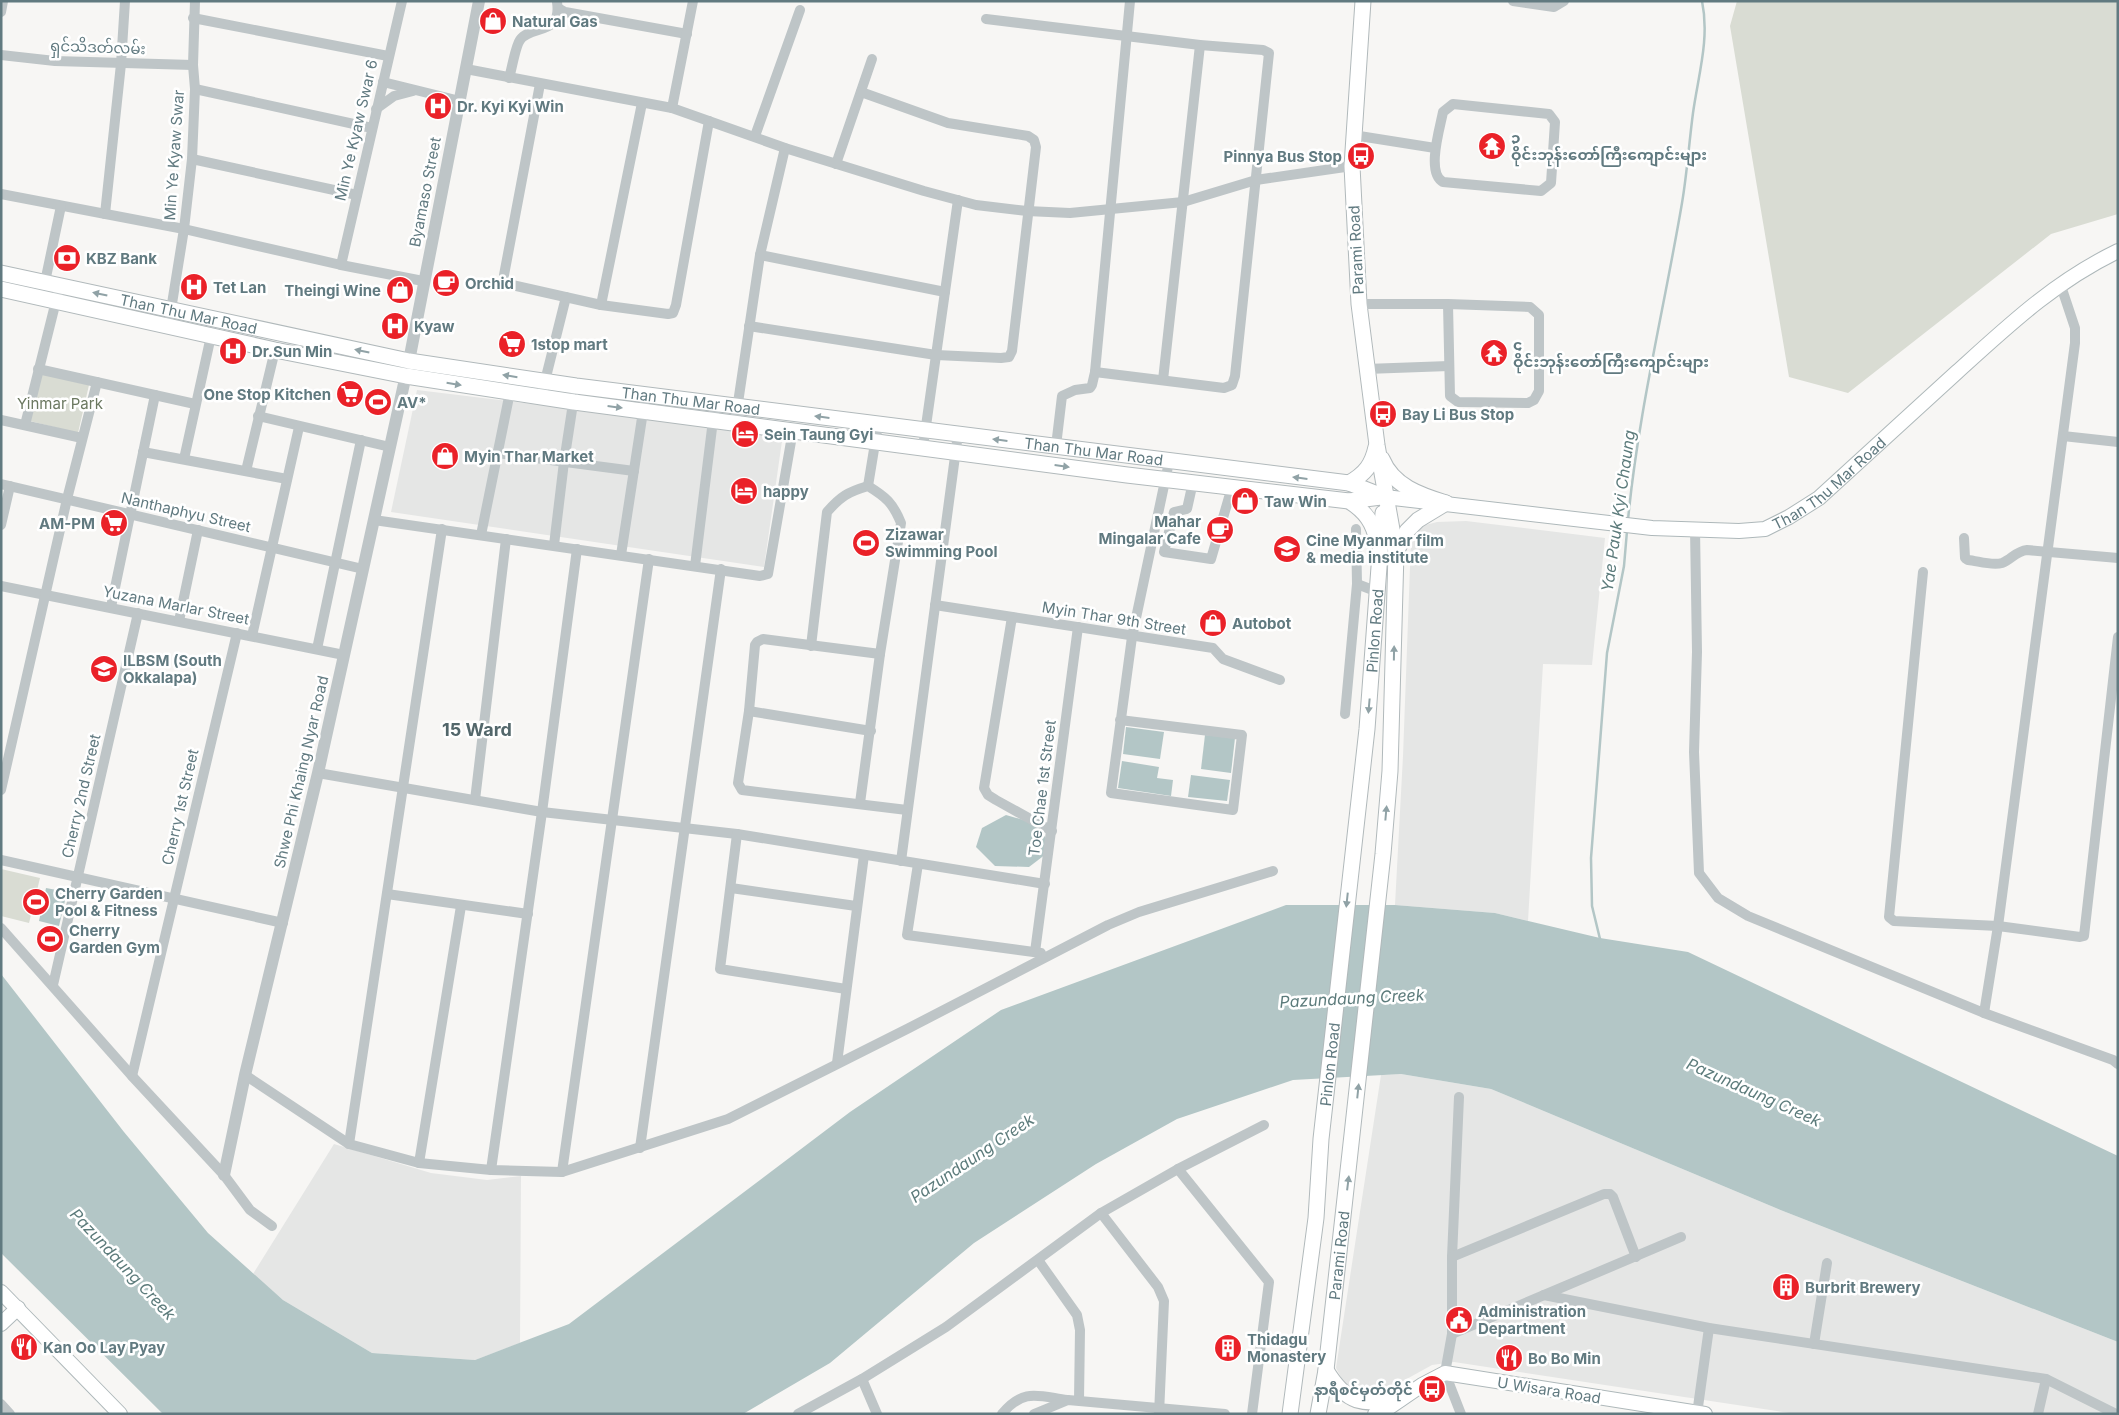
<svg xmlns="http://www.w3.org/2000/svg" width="2119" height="1415" font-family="Inter,'Noto Sans Myanmar',sans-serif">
  <rect width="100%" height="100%" fill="#f7f6f4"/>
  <g fill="#e5e6e5">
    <path d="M417 390 783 434 764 567 391 512Z"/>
    <path d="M1466 521 1605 538 1592 665 1543 664 1528 921 1495 913 1395 905 1403 756 1411 540 1418 527 1437 522Z"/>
    <path d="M1401 1074 1491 1089 1783 1211 2118 1342V1414H1796L1454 1362 1432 1365 1385 1391 1370 1396 1354 1391 1343 1381 1336 1368 1381 1075Z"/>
    <path d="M334 1144 431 1173 487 1180 521 1176 520 1343 475 1360 372 1353 283 1300 253 1274Z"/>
  </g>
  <g fill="#d9dcd3">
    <path d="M1737 1H2118V214L2051 234 1848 393 1789 377 1730 26Z"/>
    <path d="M42 374 89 385 78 433 30 421Z"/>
    <path d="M1 869 40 878 29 923 1 916Z"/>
  </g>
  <g fill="#b3c6c6">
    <path d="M1126 727 1164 732 1160 759 1123 754Z"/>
    <path d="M1205 735 1235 738 1231 773 1201 769Z"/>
    <path d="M1122 761 1159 767 1157 778 1173 780 1171 796 1118 788Z"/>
    <path d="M1191 775 1230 780 1227 801 1188 797Z"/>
    <path d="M1006 815 1034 823 1048 841 1046 854 1029 867 995 866 976 847 982 828Z"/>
    <path d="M46 888 67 892 59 926 39 921Z"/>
    <path d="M1286 905H1395L1495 913 1600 938 1688 952 2118 1156V1342L1783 1211 1491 1089 1401 1074 1293 1080 1177 1119 1096 1164 974 1243 830 1363 743 1414H163L1 1253V974L124 1132 208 1233 283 1300 372 1353 475 1360 569 1324 850 1112 1001 1010Z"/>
  </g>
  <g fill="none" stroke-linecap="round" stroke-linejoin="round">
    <g stroke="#b3c6c6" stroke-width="2.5">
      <path d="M1628 520C1638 414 1664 309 1682 203 1687 174 1689 143 1693 113 1698 76 1710 39 1702 1"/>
      <path d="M1600 939 1592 906 1591 858 1607 653 1624 566 1627 531"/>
    </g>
    <g stroke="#aeb8ba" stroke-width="16">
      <g id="secondary">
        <path id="s1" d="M1385 497 1652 528 1739 531 1765 529 1789 517 1819 498C1865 456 1911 414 1957 372 2009 325 2054 282 2118 251"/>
        <path d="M1 1292 120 1414"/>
        <path d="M1 1324 18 1308"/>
        <path d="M1375 1414 1381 1413 1422 1385 1445 1373 1705 1414"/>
      </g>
    </g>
    <g stroke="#b1b9bb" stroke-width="17">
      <g id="primary">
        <path id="s2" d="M1 273 409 361 576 386 1349 483 1385 497"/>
        <path d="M1 289 275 350 406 376 574 402 1127 475 1349 501 1381 497"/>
        <path d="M1382 459C1393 486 1420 495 1446 503"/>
        <path d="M1349 483C1365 474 1372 465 1376 447"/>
        <path d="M1349 501C1365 511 1374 523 1377 542"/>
        <path d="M1396 552 1407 531 1418 520 1446 503"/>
        <path d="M1326 1370C1347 1405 1362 1405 1400 1399"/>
        <path id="s3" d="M1290 1414 1316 1218 1321 1139 1367 729 1383 513"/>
        <path id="s4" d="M1318 1414 1326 1370 1383 854 1390 771 1396 552 1377 445 1359 304 1352 166 1363 1"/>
      </g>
    </g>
    <g stroke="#bec5c7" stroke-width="10">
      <path d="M1513 1 1554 7 1564 1"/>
      <path d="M558 8 565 12 687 34"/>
      <path d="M1 12 3 1"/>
      <path d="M193 18 388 56"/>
      <path d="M986 19 1200 45 1263 50 1269 53 1235 376 1232 385 1224 388 1095 372"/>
      <path d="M1 55 55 61 193 65"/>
      <path d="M466 69 672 108 785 148 924 191 976 205 1027 211 1070 213 1183 202 1256 180 1352 166"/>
      <path d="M509 78C512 69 515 47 520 40 531 24 562 37 557 2"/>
      <path d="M383 82 460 101"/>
      <path d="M540 84 504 275V282L512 285 601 305 668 314 673 313 676 305 709 121"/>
      <path d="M195 89 372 128"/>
      <path d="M1453 104 1549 114 1555 122 1551 183 1541 191 1443 182C1426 173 1440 128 1443 112Z"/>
      <path d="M672 108 693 1"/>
      <path d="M376 109 394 96 413 91"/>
      <path d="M1353 135 1435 148"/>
      <path d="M755 136 800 10"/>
      <path d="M192 159 357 195"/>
      <path d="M836 164 872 59"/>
      <path d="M1 194 184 229 341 265 423 281"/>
      <path d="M105 214 121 64 125 1"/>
      <path d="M760 255 945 292"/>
      <path d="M341 265 402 1"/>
      <path d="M45 282 61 206"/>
      <path d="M1359 304H1448L1530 307 1539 315V391L1534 400 1528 403 1458 402 1450 396 1448 304"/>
      <path d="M601 305 642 103"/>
      <path d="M170 316 184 229 192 159 195 89 193 65 195 1"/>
      <path d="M749 326 936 355 1001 358 1009 357 1012 351 1036 147 1034 140 1028 136 948 123 861 92"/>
      <path d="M38 369 195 404"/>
      <path d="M1366 369 1449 366"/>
      <path d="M1163 380 1200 45"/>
      <path d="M541 397 566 297"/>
      <path d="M258 416 390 447"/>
      <path d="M1 420 82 438"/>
      <path d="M735 423 760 255 785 148"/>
      <path d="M25 425 60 285"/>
      <path d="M2063 436 2118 442"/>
      <path d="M1056 446 1062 396 1075 390 1090 388 1092 385 1095 372 1130 1"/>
      <path d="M923 447 958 200"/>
      <path d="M143 452 287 479"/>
      <path d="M497 453 634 471"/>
      <path d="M184 459 211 336"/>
      <path d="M246 471 275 350"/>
      <path d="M1193 482 1187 509 1174 512 1164 552 1211 559 1232 487"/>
      <path d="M1 484 363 569"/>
      <path d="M868 486 878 425"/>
      <path d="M374 520 760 576 768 574 793 430"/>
      <path d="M1 525 10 486"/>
      <path d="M1695 529 1697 652 1694 752 1699 873 1718 898 1748 916 1984 1013 2113 1060 2118 1064"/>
      <path d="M481 535 510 392"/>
      <path d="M1964 538 1965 558 1968 560C1978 561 1992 566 2002 563 2011 560 2016 551 2027 550L2118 558"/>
      <path d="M554 545 564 462 574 397"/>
      <path d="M621 555 644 405"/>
      <path d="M695 566 715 404"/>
      <path d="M1923 572 1889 917 1894 921 1998 926 2080 937 2084 936 2118 637"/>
      <path d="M1357 584 1378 592"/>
      <path d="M1 586 344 655"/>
      <path d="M935 605 1213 648 1223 659 1280 680"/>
      <path d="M111 607 155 395"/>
      <path d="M1012 617 984 788 988 795 996 800 1052 831"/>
      <path d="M179 621 198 530"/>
      <path d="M252 636 299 427"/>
      <path d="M811 646 827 512C841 496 848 492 868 486 886 497 893 503 901 523L880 654 860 803"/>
      <path d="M317 649 361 440"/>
      <path d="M880 654 763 639 757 642 755 645 749 711 738 783 742 790 907 810"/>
      <path d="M749 711 871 731"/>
      <path d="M1345 714 1357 584 1356 529"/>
      <path d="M1120 720 1242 735 1233 810 1111 793 1132 637 1169 462"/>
      <path d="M318 773 542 812 737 834 1045 884"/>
      <path d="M1 790 67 499 97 382"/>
      <path d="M475 800 506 539"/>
      <path d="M737 834 720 969 846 989"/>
      <path d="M1 860 283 923"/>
      <path d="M901 861 958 434"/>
      <path d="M918 864 907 935 1041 953"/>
      <path d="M731 888 856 906"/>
      <path d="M387 894 528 914"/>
      <path d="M1 928 132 1076 224 1175 250 1210 272 1226"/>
      <path d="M1035 952 1078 627"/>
      <path d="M53 985 138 613"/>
      <path d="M1984 1013 1998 926 2075 343V328L2060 283"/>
      <path d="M837 1063 864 855"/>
      <path d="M245 1075 349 1144 419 1163 491 1170 562 1172 728 1119 909 1028 1108 925 1139 912 1273 871"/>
      <path d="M132 1076 237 633"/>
      <path d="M1459 1097 1452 1257V1334L1445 1373 1461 1414"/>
      <path d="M349 1144 442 529"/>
      <path d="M640 1148 721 569"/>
      <path d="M419 1163 461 906"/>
      <path d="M1178 1169 1269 1282 1252 1414"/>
      <path d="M491 1170 542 812 577 549"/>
      <path d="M562 1172 649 559"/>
      <path d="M1101 1213 1158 1287 1164 1301 1159 1414"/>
      <path d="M1452 1257 1604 1194H1610L1613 1197 1636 1257"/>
      <path d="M1038 1260 1077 1315 1080 1330 1079 1400"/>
      <path d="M1544 1295 1709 1328 2046 1379 2116 1414"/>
      <path d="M1452 1334 1681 1237"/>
      <path d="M1814 1344 1827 1263"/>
      <path d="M862 1379 877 1414"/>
      <path d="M1 1404 10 1414"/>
      <path d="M798 1414 862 1379 946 1327 1101 1213 1178 1169 1264 1125"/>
      <path d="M1002 1414C1023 1388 1038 1396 1067 1400"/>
      <path d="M1034 1414 1068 1400 1225 1414"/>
      <path d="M1697 1414 1709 1328"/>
      <path d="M2038 1414 2046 1379"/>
    </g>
    <path stroke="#bec5c7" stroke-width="12" d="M224 1175 245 1075 318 773 409 361 479 1"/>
    <use href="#secondary" stroke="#fff" stroke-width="14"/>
    <use href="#primary" stroke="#fff" stroke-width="15"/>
  </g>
  <defs><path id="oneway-solid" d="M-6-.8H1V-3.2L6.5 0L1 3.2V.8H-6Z" transform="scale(1.25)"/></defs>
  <g fill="#90a2a6">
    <use href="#oneway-solid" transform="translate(100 294) rotate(-168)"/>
    <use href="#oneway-solid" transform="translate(362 351) rotate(-168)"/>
    <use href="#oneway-solid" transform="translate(510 376) rotate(-171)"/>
    <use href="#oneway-solid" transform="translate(454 384) rotate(9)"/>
    <use href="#oneway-solid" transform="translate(615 407) rotate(7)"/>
    <use href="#oneway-solid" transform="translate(822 417) rotate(-173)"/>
    <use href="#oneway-solid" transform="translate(1000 440) rotate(-173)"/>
    <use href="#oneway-solid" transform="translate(1062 466) rotate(8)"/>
    <use href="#oneway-solid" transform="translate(1300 478) rotate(-173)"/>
    <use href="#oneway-solid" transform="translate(1394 653) rotate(-89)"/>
    <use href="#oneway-solid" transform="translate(1369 706) rotate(95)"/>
    <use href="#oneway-solid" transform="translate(1386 813) rotate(-85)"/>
    <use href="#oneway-solid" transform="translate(1347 900) rotate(96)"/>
    <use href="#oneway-solid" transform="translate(1358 1091) rotate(-84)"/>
    <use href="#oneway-solid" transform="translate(1348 1183) rotate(-83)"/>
  </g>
  <defs>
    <g id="shop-disc" transform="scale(1.4375)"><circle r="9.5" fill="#ea2128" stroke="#fff"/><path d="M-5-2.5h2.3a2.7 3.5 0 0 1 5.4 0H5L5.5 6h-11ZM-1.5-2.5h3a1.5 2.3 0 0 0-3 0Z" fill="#fff"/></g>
    <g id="hospital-disc" transform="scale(1.4375)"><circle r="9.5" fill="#ea2128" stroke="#fff"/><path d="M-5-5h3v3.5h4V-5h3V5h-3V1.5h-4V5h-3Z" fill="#fff"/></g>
    <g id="temple-disc" transform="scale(1.4375)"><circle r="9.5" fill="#ea2128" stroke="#fff"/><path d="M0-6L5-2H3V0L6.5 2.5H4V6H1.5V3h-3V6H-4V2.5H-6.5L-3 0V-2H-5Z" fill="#fff"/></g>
    <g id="bus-disc" transform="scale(1.4375)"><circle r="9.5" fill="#ea2128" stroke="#fff"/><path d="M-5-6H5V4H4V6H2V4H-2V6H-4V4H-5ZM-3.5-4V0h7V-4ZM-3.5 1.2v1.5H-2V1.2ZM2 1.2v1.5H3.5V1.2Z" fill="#fff"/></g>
    <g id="bank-disc" transform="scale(1.4375)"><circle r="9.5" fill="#ea2128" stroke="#fff"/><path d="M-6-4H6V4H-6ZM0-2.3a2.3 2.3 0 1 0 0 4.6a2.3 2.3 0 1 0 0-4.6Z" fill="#fff"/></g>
    <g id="cafe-disc" transform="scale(1.4375)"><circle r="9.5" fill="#ea2128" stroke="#fff"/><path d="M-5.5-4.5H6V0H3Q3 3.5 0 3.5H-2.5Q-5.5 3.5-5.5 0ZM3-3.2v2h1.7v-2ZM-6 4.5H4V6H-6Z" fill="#fff"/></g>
    <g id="supermarket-disc" transform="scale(1.4375)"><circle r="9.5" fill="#ea2128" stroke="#fff"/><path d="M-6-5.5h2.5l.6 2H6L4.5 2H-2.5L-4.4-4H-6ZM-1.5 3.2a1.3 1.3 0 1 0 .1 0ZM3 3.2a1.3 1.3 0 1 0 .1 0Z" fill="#fff"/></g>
    <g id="stadium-disc" transform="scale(1.4375)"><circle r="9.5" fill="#ea2128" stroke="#fff"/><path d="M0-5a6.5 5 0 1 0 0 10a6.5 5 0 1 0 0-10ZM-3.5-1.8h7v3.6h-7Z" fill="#fff"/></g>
    <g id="hotel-disc" transform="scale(1.4375)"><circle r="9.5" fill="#ea2128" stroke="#fff"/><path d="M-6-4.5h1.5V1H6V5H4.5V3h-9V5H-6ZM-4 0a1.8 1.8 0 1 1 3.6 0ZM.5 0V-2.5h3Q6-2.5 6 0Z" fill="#fff"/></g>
    <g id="university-disc" transform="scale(1.4375)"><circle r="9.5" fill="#ea2128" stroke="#fff"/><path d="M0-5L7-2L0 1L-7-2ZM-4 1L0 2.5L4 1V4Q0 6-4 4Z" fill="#fff"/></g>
    <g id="school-disc" transform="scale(1.4375)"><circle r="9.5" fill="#ea2128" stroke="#fff"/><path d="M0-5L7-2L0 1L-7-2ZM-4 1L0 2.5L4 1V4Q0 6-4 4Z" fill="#fff"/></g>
    <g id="building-disc" transform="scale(1.4375)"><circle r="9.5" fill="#ea2128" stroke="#fff"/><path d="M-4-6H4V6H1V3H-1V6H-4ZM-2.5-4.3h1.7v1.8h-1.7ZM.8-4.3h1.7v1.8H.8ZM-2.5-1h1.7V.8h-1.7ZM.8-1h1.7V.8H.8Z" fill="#fff"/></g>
    <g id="civic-disc" transform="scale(1.4375)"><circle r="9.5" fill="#ea2128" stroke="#fff"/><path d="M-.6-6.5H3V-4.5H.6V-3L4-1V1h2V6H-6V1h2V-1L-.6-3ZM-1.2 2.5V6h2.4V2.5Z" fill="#fff"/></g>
    <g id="restaurant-disc" transform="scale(1.4375)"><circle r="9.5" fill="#ea2128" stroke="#fff"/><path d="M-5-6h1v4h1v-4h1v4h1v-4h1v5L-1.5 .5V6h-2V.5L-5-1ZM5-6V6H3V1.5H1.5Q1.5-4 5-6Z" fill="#fff"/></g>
  </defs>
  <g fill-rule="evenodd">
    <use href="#shop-disc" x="493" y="21"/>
    <use href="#hospital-disc" x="438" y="106"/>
    <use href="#temple-disc" x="1492" y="146"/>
    <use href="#bus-disc" x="1361" y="156"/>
    <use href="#bank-disc" x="67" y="258"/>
    <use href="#cafe-disc" x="446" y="283"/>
    <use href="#hospital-disc" x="194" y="287"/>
    <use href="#shop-disc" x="400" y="290"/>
    <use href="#hospital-disc" x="395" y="326"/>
    <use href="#supermarket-disc" x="512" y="344"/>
    <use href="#hospital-disc" x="233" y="351"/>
    <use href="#temple-disc" x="1494" y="353"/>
    <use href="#supermarket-disc" x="350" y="394"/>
    <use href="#stadium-disc" x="378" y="402"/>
    <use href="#bus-disc" x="1383" y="414"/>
    <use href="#hotel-disc" x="745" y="434"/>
    <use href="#shop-disc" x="445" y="456"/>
    <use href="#hotel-disc" x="744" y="491"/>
    <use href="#shop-disc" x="1245" y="501"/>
    <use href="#supermarket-disc" x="114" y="523"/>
    <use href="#cafe-disc" x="1220" y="530"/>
    <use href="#stadium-disc" x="866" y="543"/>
    <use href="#university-disc" x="1287" y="549"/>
    <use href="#shop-disc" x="1213" y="623"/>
    <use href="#school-disc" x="104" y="669"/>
    <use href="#stadium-disc" x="36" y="902"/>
    <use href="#stadium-disc" x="50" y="939"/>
    <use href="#building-disc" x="1786" y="1287"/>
    <use href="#civic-disc" x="1459" y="1320"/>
    <use href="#restaurant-disc" x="24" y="1347"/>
    <use href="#building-disc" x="1228" y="1348"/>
    <use href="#restaurant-disc" x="1509" y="1358"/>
    <use href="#bus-disc" x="1432" y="1389"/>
  </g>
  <g text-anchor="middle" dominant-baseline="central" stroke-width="5" stroke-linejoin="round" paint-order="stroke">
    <g font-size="15" font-weight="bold" fill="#617a80" stroke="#fff" text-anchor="start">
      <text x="512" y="21">Natural Gas</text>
      <text x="457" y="106">Dr. Kyi Kyi Win</text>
      <text x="1511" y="137">၃<tspan x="1511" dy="17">ဝိုင်းဘုန်းတော်ကြီးကျောင်းများ</tspan></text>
      <text x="1342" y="156" text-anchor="end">Pinnya Bus Stop</text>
      <text x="86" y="258">KBZ Bank</text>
      <text x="465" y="283">Orchid</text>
      <text x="213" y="287">Tet Lan</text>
      <text x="381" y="290" text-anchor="end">Theingi Wine</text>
      <text x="414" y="326">Kyaw</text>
      <text x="531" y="344">1stop mart</text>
      <text x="1513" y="344">၄<tspan x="1513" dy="17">ဝိုင်းဘုန်းတော်ကြီးကျောင်းများ</tspan></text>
      <text x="252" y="351">Dr.Sun Min</text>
      <text x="331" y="394" text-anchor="end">One Stop Kitchen</text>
      <text x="397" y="402">AV*</text>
      <text x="1402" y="414">Bay Li Bus Stop</text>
      <text x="764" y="434">Sein Taung Gyi</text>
      <text x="464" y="456">Myin Thar Market</text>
      <text x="763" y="491">happy</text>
      <text x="1264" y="501">Taw Win</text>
      <text x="1201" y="521" text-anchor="end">Mahar<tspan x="1201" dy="17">Mingalar Cafe</tspan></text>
      <text x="95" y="523" text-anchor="end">AM-PM</text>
      <text x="885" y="534">Zizawar<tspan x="885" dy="17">Swimming Pool</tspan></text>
      <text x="1306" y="540">Cine Myanmar film<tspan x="1306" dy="17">&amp; media institute</tspan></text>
      <text x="1232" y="623">Autobot</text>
      <text x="123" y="660">ILBSM (South<tspan x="123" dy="17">Okkalapa)</tspan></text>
      <text x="55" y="893">Cherry Garden<tspan x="55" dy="17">Pool &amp; Fitness</tspan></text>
      <text x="69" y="930">Cherry<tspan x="69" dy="17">Garden Gym</tspan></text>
      <text x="1805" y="1287">Burbrit Brewery</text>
      <text x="1478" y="1311">Administration<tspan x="1478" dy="17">Department</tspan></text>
      <text x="1247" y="1339">Thidagu<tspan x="1247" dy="17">Monastery</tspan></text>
      <text x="43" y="1347">Kan Oo Lay Pyay</text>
      <text x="1528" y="1358">Bo Bo Min</text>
      <text x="1413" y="1389" text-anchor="end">နာရီစင်မှတ်တိုင်</text>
    </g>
    <g font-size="15" fill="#617a80" stroke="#fff">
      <text transform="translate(98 47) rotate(2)">ရှင်သိဒတ်လမ်း</text>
      <text transform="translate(356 130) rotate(-77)">Min Ye Kyaw Swar 6</text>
      <text transform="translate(174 155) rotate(-86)">Min Ye Kyaw Swar</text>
      <text transform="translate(425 192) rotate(-79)">Byamaso Street</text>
      <text transform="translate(1356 250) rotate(-93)">Parami Road</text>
      <text stroke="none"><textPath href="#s2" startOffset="192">Than Thu Mar Road</textPath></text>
      <text stroke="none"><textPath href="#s2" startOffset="702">Than Thu Mar Road</textPath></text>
      <text stroke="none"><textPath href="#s2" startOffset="1108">Than Thu Mar Road</textPath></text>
      <text stroke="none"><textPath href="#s1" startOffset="461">Than Thu Mar Road</textPath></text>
      <text transform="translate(186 512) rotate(13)">Nanthaphyu Street</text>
      <text transform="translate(176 605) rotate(11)">Yuzana Marlar Street</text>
      <text transform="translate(1114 618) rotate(9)">Myin Thar 9th Street</text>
      <text stroke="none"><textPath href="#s3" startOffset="788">Pinlon Road</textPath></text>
      <text transform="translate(301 772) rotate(-77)">Shwe Phi Khaing Nyar Road</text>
      <text transform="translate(1042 788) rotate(-83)">Toe Chae 1st Street</text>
      <text transform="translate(81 796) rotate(-77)">Cherry 2nd Street</text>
      <text transform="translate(180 807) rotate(-77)">Cherry 1st Street</text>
      <text stroke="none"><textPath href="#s3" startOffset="352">Pinlon Road</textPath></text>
      <text stroke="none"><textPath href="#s4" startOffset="160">Parami Road</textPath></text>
      <text transform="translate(1549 1390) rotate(9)">U Wisara Road</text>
    </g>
    <g font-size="15" fill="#6b7860" stroke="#fff">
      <text x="60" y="403">Yinmar Park</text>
    </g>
    <g font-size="16" font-style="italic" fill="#5c7b7b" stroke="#fff">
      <text transform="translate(1618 511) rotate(-82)">Yae Pauk Kyi Chaung</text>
      <text transform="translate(1352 998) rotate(-3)">Pazundaung Creek</text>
      <text transform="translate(1754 1092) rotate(24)">Pazundaung Creek</text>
      <text transform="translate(972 1158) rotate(-34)">Pazundaung Creek</text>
      <text transform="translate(123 1264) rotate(47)">Pazundaung Creek</text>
    </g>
    <g font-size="18" font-weight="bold" fill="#53676b" stroke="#fff">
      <text x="477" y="729">15 Ward</text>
    </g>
  </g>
  <rect width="2119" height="1415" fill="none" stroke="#617a80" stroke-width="5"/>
</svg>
